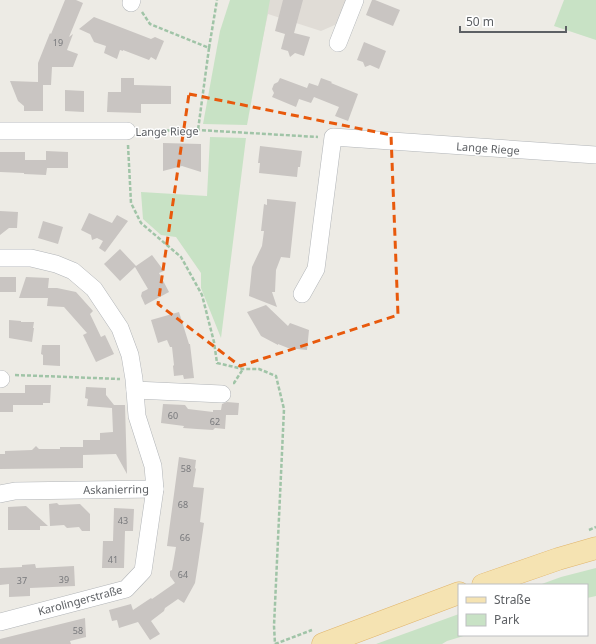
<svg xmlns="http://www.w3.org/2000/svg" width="596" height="644" font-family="'Noto Sans',sans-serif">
  <rect width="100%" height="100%" fill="#edebe5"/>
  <path fill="#e0dcd6" d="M230 0H347L337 24 321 31 268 14 262 42Z"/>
  <g fill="#c8e2c5">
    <path d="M230 0H270L247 125 203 124 220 31Z"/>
    <path d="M564 0H596V40L554 26Z"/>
    <path d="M210 137 246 138 221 338 201 288V273L176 237 161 235 143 219 141 192 207 196Z"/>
    <path d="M596 568V596L587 598V585H539L561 577Z"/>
    <path d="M459 614V635H467L447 641 442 644H376Z"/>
  </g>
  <g fill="#c9c5c2">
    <path d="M65 0H76L83 3 69 37 73 34 67 50 78 54 73 67H52L51 85H43V111H24V106L18 101 10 81 38 82V63L50 33 51 34Z"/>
    <path d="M283 0H303L294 33 310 37 304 56 295 53 290 57 288 51 281 49 285 34 275 31Z"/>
    <path d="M372 0H375L400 10 393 26 366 15Z"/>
    <path d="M94 17 151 39 155 37 164 41 156 60 151 57 149 60 123 50V51L120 50 117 59 104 53 106 46 94 42 90 34 79 29Z"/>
    <path d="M364 42 386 51 379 69 370 65 365 67 363 62 357 60Z"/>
    <path d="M121 78H134V85L171 86V104H141V113L107 112 108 92H121Z"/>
    <path d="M280 78 307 88 309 83 318 86 321 78 332 82 331 83 358 94 348 121 335 116 339 107 314 97 311 103 299 99 296 107 272 97 274 93 272 89 274 84 278 82Z"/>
    <path d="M65 90 84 91V112L65 111Z"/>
    <path d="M163 143 201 144V172L182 166 163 171Z"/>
    <path d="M260 146 302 151 300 167H298L297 177 259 173 260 163H258Z"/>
    <path d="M46 151 68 152V168H47L46 175 24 174V173L0 172V152H25V160H46Z"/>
    <path d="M267 199 296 202 290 258 281 257 276 270 275 292H272L277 307 249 296 252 267 262 246 264 231H261L264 204 267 205Z"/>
    <path d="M0 211 18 212 17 228H9L0 235Z"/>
    <path d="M89 213 112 223 117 215 128 221 105 252 99 248 103 241 97 238 92 240 91 235 81 230Z"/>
    <path d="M43 221 63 227 58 244 38 238Z"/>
    <path d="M120 249 136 266 152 255 164 271 159 273 169 292 145 305 141 296 142 292 148 289 135 267 120 281 104 264Z"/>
    <rect x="0" y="277" width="16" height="15"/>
    <path d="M26 277 49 278 48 288H57L76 292 93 311 90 314 101 337 105 335 114 354 96 362 83 335 87 333 64 307 47 306 48 298H19Z"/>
    <path d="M266 305 288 326 290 323 309 330 307 350 288 348 278 344V345L261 336 247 312Z"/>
    <path d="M179 312 189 344H190L194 378 184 379 183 375 174 376 173 366 174 365 172 347H170L167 340 158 343 151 320Z"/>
    <path d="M9 320 21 321V322H34L33 328H34L32 342 9 338Z"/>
    <path d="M42 345H60V366L43 365V355L41 354Z"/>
    <path d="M25 385H51L50 403H43V405H13V412H0V393H25Z"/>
    <path d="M86 387 106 388V395L114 405H125L127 474 116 454 83 455V468L0 469V454H5V451L32 450 36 446 39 449H60V447H83V440H100V433L113 432 112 408 87 406 88 399 85 398Z"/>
    <path d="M227 402 239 403 238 415H226L225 429 215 428 213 430 197 429 183 428 184 426 161 423 163 404 185 405 188 409 213 412V410H221L222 404Z"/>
    <path d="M179 457 196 460 195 468 196 469 193 487 204 488 200 522 204 523 198 564 195 583 184 603 178 599 165 608 164 611 151 621 160 634 150 640 138 622 119 628 117 620 112 621 109 610 131 604 133 610 151 598 152 599 175 583 170 576V571L172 570 176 547 167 546Z"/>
    <path d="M57 503 59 505 80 504 90 514V531H82L79 527 67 528 64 525 50 526 49 504Z"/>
    <path d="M26 506 48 526H40V530H8V507Z"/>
    <path d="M114 508 134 509 133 531H125L124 568H102L103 541H113Z"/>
    <path d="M35 564 36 568 74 566 75 586 30 588V596L9 597V584L0 585V568L22 567V565Z"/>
    <path d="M85 618 86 637 70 641 71 644H0V639Z"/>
  </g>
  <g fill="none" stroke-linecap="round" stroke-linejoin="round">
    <g stroke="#b2b5b8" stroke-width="18">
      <g id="minor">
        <path d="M131 3 132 0"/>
        <path d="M338 43 355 0"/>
        <path d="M0 131H127"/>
        <path d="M0 258H31L56 264 73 271 94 289 120 328 130 355 134 379 137 416 153 466 155 489 15 491 0 494"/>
        <path d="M302 294 316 269 333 137 596 155"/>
        <path d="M0 379H1"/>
        <path d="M135 390 222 394"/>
        <path d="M0 622 126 589 143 571 155 489"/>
      </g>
    </g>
    <g stroke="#e0b46b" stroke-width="23">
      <g id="major">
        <path d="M483 585 558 559 596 548"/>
        <path d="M323 644 459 593"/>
      </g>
    </g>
    <g stroke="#a0c4a7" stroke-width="2.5" stroke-dasharray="4 2" stroke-linecap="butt">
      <path d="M142 12 150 24 209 48 198 130"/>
      <path d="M209 48 217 0"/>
      <path d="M142 131 198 130 318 137"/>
      <path d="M128 145 131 203 141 223 181 257 202 295 214 342 217 363 243 369H259L276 376 284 409 274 626 275 644"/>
      <path d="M15 375 120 379"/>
      <path d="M233 383H234L243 369"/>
      <path d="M589 530 596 527"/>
      <path d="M275 644 312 630"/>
    </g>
    <use href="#minor" stroke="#fff" stroke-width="17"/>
    <use href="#major" stroke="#f5e3b2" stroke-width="22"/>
  </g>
  <path fill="none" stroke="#e8590c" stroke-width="3" stroke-dasharray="8 5" stroke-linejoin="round" d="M189 94 391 135 398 315 240 366 158 304Z"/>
  <g text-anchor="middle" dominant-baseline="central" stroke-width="3" stroke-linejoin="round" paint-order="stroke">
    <g font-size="9" fill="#78797c">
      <text x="58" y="42">19</text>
      <text x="173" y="415">60</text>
      <text x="215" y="421">62</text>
      <text x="186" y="468">58</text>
      <text x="183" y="504">68</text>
      <text x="123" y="520">43</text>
      <text x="185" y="537">66</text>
      <text x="113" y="559">41</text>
      <text x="183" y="574">64</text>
      <text x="64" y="579">39</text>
      <text x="22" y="580">37</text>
      <text x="78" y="630">58</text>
    </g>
    <g font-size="11" fill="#5d6064" stroke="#fff">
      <text transform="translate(167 131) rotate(-1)">Lange Riege</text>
      <text transform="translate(488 148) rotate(4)">Lange Riege</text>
      <text transform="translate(116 489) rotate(-1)">Askanierring</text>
      <text transform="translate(80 600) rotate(-15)">Karolingerstraße</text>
    </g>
  </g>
  <rect x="458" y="584" width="130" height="52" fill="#ffffff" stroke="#bebfc1"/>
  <rect x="466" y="597" width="20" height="6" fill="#f5e3b2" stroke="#bebfc1"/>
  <text x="494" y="604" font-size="12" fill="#5d6064">Straße</text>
  <rect x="466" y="614" width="20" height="12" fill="#c8e2c5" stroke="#bebfc1"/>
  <text x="494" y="624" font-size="12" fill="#5d6064">Park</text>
  <path d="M460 26v6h106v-6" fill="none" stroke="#5d6064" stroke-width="2"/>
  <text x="466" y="26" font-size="12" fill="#5d6064" stroke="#ffffff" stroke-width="3" paint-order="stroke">50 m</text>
</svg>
